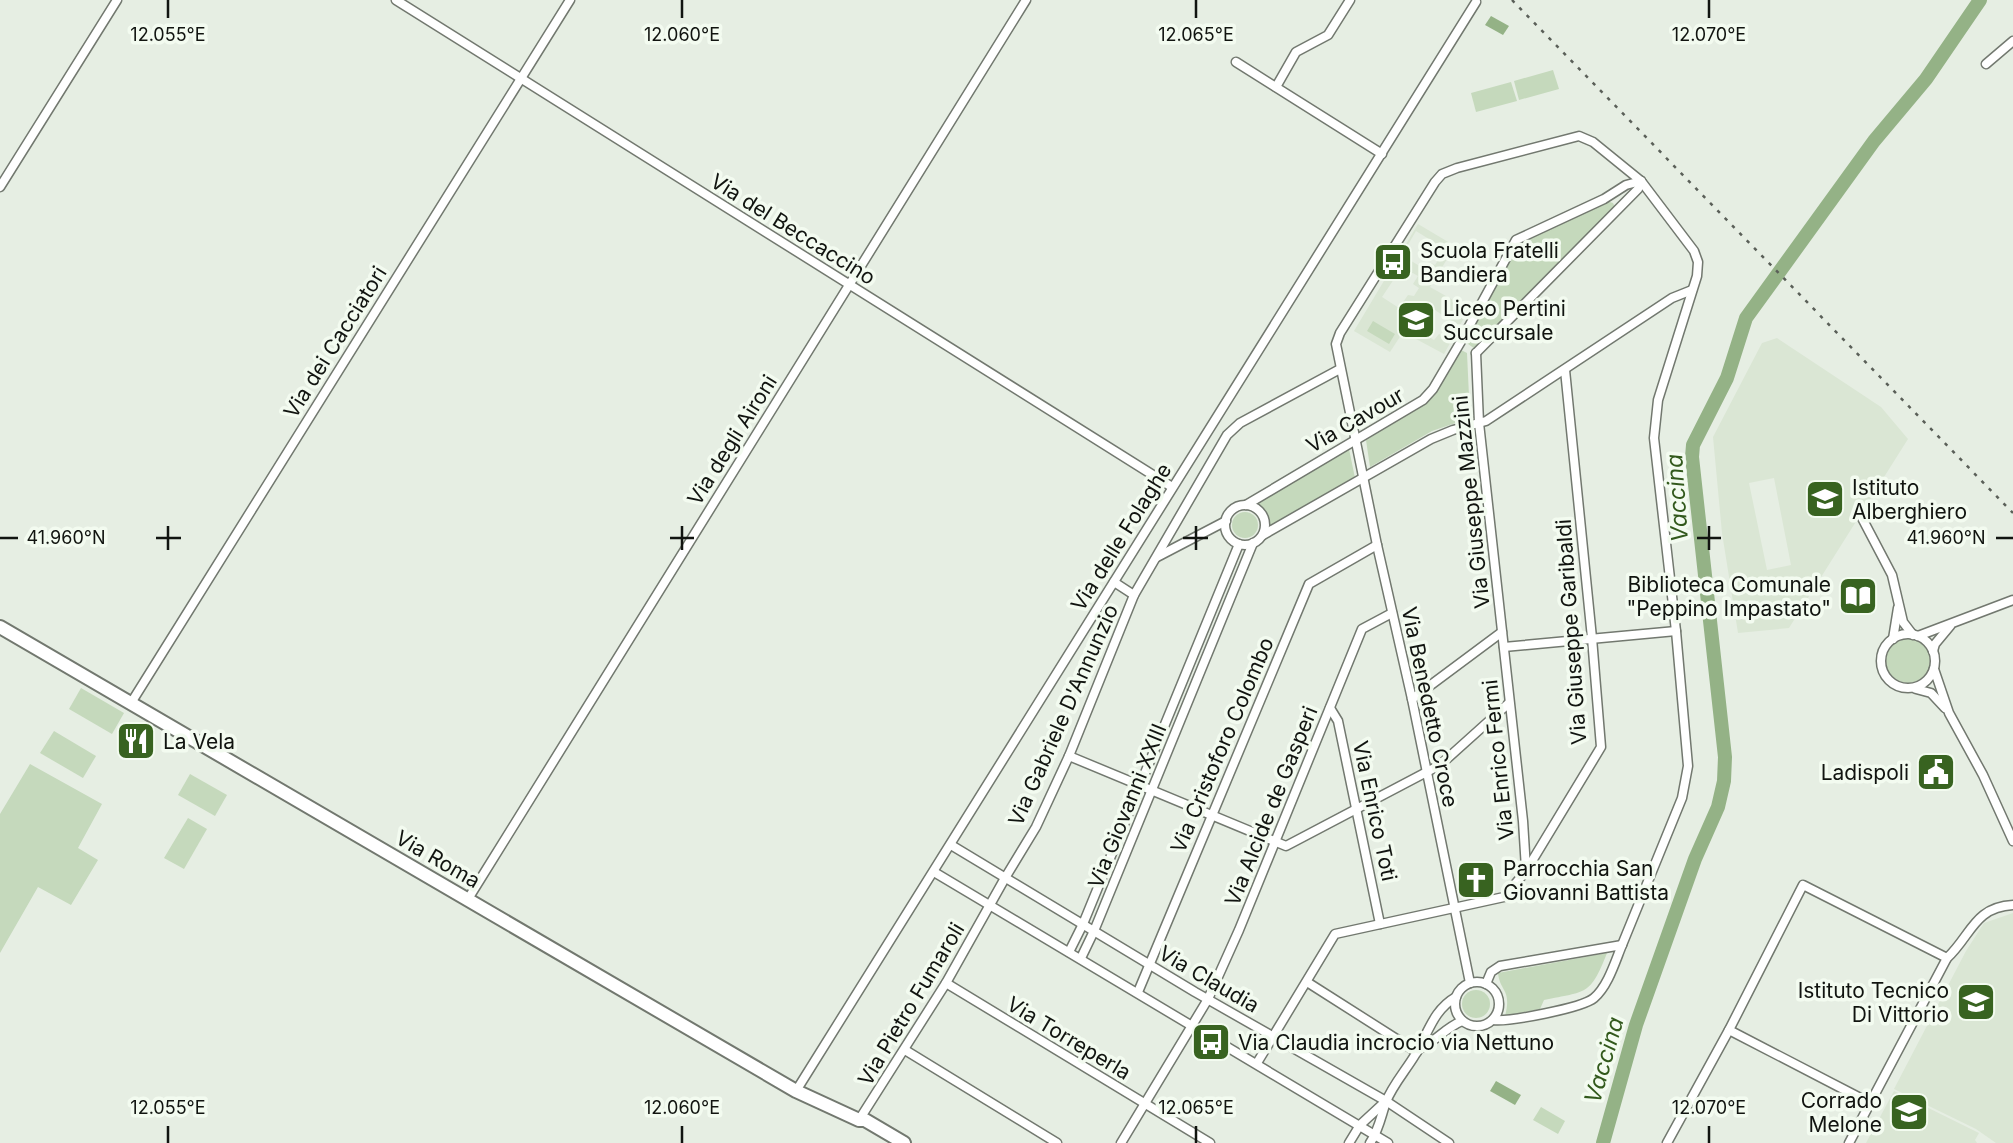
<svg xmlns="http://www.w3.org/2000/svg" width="2013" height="1143" font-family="Inter,sans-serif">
  <rect width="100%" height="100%" fill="#e6eee3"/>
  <g fill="#dae6d4" fill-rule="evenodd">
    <path d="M1418 224 1455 246 1430 287 1469 309 1444 354 1403 332 1390 352 1354 331ZM1416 231 1445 249 1435 265 1431 263 1426 270 1408 259 1412 252 1406 248ZM1402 267 1418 276 1413 284 1419 288 1414 296 1408 295 1399 308 1382 297ZM1435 310 1454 323 1445 337 1439 334 1434 340 1415 328 1420 321H1427Z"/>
    <path d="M1777 338 1881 407 1908 439 1789 628 1738 633 1722 533 1713 437 1762 343ZM1774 478 1791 565 1767 570 1749 483Z"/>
    <path d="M2013 913V1143H1996L1976 1129 1894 1089 1966 951 1984 923Z"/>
    <path d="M1894 1091 1979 1133 1975 1140 1977 1143H1866Z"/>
  </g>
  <g fill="#c5d9bc">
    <path d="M1553 70 1559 89 1519 100 1514 81Z"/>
    <path d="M1511 82 1517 101 1476 112 1471 93Z"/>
    <path d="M1607 201 1613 203 1615 207 1475 349 1464 341 1519 243Z"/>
    <path d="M1373 321 1395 334 1389 344 1367 331Z"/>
    <path d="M1461 350 1467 353 1470 418 1432 431 1370 467 1366 440 1424 405 1438 387Z"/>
    <path d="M1349 449 1355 478 1270 526C1269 515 1265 508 1256 504Z"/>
    <circle cx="1245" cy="525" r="13"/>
    <circle cx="1908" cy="661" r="22"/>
    <path d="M81 688 124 713 112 734 69 709Z"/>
    <path d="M54 731 96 756 83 778 40 753Z"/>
    <path d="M30 764 102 804 78 848 98 860 71 905 38 887 0 953V814Z"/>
    <path d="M190 774 227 795 215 816 178 795Z"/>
    <path d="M188 818 207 829 184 869 164 858Z"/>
    <path d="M1607 953C1590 996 1587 991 1544 1000L1540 1009 1505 1016C1512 989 1500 992 1498 973Z"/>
    <circle cx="1476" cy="1004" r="14"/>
    <path d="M1541 1107 1565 1121 1558 1134 1533 1120Z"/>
  </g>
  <g fill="#94b286">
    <path d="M1491 16 1509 26 1503 35 1485 25Z"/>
    <path d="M1496 1081 1521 1095 1515 1105 1490 1091Z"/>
  </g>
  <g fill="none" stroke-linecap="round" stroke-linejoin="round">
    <path stroke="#94b286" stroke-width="14" d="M1603 1143 1636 1025 1695 859 1718 807 1724 781 1725 757 1692 457 1693 445 1727 378 1746 318 1874 141 1926 79 1980 0"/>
    <g stroke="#72786f" stroke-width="11">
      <g id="street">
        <path d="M396 0 1172 487"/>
        <path d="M1236 62 1382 154"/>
        <path d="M1986 64 2013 41"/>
        <path d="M1276 87 1296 52 1328 35 1350 0"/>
        <path d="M0 187 117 0"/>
        <path d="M1476 353 1479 423 1523 821 1526 869"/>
        <path d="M1476 353 1638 189 1641 181"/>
        <circle cx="1245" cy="525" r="20"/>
        <path d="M1246 505 1423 400 1433 389 1460 343 1516 240 1604 199 1626 185 1641 181"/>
        <path d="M1862 518 1892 575 1903 622 1913 635"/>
        <path d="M1263 535 1431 439 1453 430 1486 421 1672 298 1692 290"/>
        <path d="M1157 557 1226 521"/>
        <path d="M1114 582 1134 595"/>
        <circle cx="1908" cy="661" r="27"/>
        <path d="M1918 636 2013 600"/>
        <path d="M1893 639 1898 608"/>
        <path d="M1504 647 1676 631"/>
        <path d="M1933 651 1935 644 1950 626"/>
        <path d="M1934 669 1949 713 1983 775 2013 841"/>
        <path d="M1916 689 1931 693 1945 708"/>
        <path d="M1412 699 1502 632"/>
        <path d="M131 703 570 0"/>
        <path d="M1330 708 1338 721 1380 924"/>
        <path d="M1069 756 1286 846 1440 765 1509 703"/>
        <path d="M951 845 1195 992 1386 1101 1449 1143"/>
        <path d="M934 872 1388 1143"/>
        <path d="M468 899 1026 0"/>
        <path d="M1069 952 1083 924 1239 544"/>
        <path d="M1081 958 1094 931 1253 543"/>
        <circle cx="1477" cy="1004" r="22"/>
        <path d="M1307 982 1417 1052"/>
        <path d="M946 983 1210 1143"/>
        <path d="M1470 983 1412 699 1377 545 1336 344 1340 333 1435 182 1442 174 1457 168 1579 136 1593 142 1641 181 1694 251 1698 262 1697 276 1658 400 1654 438 1676 631 1688 766 1682 798 1622 945"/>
        <path d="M1486 984 1491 972 1500 966 1622 945C1615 962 1608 986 1594 998 1582 1008 1509 1022 1493 1020"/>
        <path d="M1138 992 1309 584 1377 545"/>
        <path d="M1729 1030 1870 1103"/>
        <path d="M1419 1049C1435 1042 1445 1028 1462 1021"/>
        <path d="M905 1050 1057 1143"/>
        <path d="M1257 1063 1335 934 1504 897 1526 871 1601 747 1592 638 1565 370"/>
        <path d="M796 1091 1476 2"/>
        <path d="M859 1120 946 983 1005 878 1036 827 1069 756 1134 595 1227 435 1240 423 1340 369"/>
        <path d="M1121 1143 1208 999 1239 930 1362 629 1392 613"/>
        <path d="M1349 1143 1360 1125 1386 1101"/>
        <path d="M1370 1143C1379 1130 1381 1116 1386 1102 1392 1086 1406 1070 1415 1055 1428 1034 1433 1010 1456 997"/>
        <path d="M1667 1143 1729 1030 1803 885 1947 958"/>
        <path d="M1849 1143 1947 958C1971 936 1974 907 2013 905"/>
      </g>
    </g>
    <g stroke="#72786f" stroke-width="16">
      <path id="secondary" d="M0 627 796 1091 859 1120H865L904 1143"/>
    </g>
    <use href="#street" stroke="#fff" stroke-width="8"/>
    <use href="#secondary" stroke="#fff" stroke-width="12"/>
    <path stroke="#5a5f58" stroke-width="2.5" stroke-dasharray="3.5 7" stroke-linecap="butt" d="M1512 0 2013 513"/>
  </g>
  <path fill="none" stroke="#111410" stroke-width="2.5" d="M168 0V18M682 0V18M1196 0V18M1709 0V18M168 526V550M682 526V550M1196 526V550M1709 526V550M0 538H18M156 538H181M670 538H694M1183 538H1208M1697 538H1721M1996 538H2013M168 1126V1143M682 1126V1143M1196 1126V1143M1709 1126V1143"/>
  <defs>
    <g id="bus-square" transform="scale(2.0125)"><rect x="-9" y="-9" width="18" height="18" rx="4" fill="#386320" stroke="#f3fbf0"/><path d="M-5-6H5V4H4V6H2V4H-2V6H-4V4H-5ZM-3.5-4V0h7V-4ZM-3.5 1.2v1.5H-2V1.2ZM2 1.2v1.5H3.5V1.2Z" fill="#fff"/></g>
    <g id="university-square" transform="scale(2.0125)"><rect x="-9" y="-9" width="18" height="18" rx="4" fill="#386320" stroke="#f3fbf0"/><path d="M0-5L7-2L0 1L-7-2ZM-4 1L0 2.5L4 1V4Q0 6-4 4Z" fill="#fff"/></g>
    <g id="school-square" transform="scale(2.0125)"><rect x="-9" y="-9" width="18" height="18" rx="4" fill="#386320" stroke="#f3fbf0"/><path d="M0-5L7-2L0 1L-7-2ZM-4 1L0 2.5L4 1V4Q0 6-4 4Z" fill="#fff"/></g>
    <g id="library-square" transform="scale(2.0125)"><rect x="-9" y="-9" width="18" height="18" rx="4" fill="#386320" stroke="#f3fbf0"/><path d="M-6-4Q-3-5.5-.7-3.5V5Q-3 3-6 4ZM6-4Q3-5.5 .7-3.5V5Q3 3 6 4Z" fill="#fff"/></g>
    <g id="restaurant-square" transform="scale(2.0125)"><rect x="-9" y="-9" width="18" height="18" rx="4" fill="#386320" stroke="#f3fbf0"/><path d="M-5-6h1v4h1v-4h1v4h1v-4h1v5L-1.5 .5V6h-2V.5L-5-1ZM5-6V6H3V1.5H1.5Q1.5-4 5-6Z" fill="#fff"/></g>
    <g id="civic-square" transform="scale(2.0125)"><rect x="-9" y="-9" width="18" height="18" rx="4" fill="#386320" stroke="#f3fbf0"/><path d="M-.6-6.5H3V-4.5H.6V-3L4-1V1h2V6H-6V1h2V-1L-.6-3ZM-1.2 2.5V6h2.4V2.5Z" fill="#fff"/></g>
    <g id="church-square" transform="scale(2.0125)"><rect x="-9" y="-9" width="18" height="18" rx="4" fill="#386320" stroke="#f3fbf0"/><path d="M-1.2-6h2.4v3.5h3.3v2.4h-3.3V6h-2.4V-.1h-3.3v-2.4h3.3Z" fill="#fff"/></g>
  </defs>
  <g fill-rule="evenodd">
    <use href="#bus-square" x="1393" y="262"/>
    <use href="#university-square" x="1416" y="320"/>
    <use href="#school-square" x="1825" y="499"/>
    <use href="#library-square" x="1858" y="596"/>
    <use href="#restaurant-square" x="136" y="741"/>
    <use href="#civic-square" x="1936" y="772"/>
    <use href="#church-square" x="1476" y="880"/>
    <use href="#university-square" x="1976" y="1002"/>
    <use href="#bus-square" x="1211" y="1042"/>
    <use href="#university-square" x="1909" y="1112"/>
  </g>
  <g text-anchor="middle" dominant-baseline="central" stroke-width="7" stroke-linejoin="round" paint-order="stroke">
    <g font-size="21" fill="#111410" stroke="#f3fbf0">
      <text transform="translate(793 229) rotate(32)">Via del Beccaccino</text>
      <text transform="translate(335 342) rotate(-58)">Via dei Cacciatori</text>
      <text transform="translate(1355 420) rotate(-30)">Via Cavour</text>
      <text transform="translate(732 440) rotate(-58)">Via degli Aironi</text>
      <text transform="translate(1471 502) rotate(-96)">Via Giuseppe Mazzini</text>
      <text transform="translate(1121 537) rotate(-58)">Via delle Folaghe</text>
      <text transform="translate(1571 632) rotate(-94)">Via Giuseppe Garibaldi</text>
      <text transform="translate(1430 707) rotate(78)">Via Benedetto Croce</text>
      <text transform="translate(1063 715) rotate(-66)">Via Gabriele D'Annunzio</text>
      <text transform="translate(1222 745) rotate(-67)">Via Cristoforo Colombo</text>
      <text transform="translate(1498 760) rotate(-96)">Via Enrico Fermi</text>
      <text transform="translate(1127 806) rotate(-68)">Via Giovanni XXIII</text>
      <text transform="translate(1271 806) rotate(-68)">Via Alcide de Gasperi</text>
      <text transform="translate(1375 811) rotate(78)">Via Enrico Toti</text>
      <text transform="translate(438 859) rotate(30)">Via Roma</text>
      <text transform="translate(1209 979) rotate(30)">Via Claudia</text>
      <text transform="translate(911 1004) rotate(-59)">Via Pietro Fumaroli</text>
      <text transform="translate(1069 1038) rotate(31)">Via Torreperla</text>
    </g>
    <g font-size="21" fill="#111410" stroke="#f3fbf0" text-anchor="start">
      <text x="1420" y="250">Scuola Fratelli<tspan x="1420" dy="24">Bandiera</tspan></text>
      <text x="1443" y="308">Liceo Pertini<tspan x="1443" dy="24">Succursale</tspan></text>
      <text x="1852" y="487">Istituto<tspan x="1852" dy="24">Alberghiero</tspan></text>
      <text x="1831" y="584" text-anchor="end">Biblioteca Comunale<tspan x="1831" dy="24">"Peppino Impastato"</tspan></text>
      <text x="163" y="741">La Vela</text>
      <text x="1909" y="772" text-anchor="end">Ladispoli</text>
      <text x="1503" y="868">Parrocchia San<tspan x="1503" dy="24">Giovanni Battista</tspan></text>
      <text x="1949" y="990" text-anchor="end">Istituto Tecnico<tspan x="1949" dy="24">Di Vittorio</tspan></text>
      <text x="1238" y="1042">Via Claudia incrocio via Nettuno</text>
      <text x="1882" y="1100" text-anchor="end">Corrado<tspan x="1882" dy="24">Melone</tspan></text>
    </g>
    <g font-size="23" font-style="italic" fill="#32591c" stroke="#f3fbf0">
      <text transform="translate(1677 498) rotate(-94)">Vaccina</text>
      <text transform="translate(1604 1060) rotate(-74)">Vaccina</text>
    </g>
  </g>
  <g font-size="18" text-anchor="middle" fill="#111410" stroke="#f3fbf0" stroke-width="7" stroke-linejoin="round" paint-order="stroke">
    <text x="168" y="41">12.055°E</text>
    <text x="682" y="41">12.060°E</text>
    <text x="1196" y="41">12.065°E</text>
    <text x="1709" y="41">12.070°E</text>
    <text x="66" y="544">41.960°N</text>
    <text x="1946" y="544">41.960°N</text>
    <text x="168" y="1114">12.055°E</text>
    <text x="682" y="1114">12.060°E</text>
    <text x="1196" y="1114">12.065°E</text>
    <text x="1709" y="1114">12.070°E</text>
  </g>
</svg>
